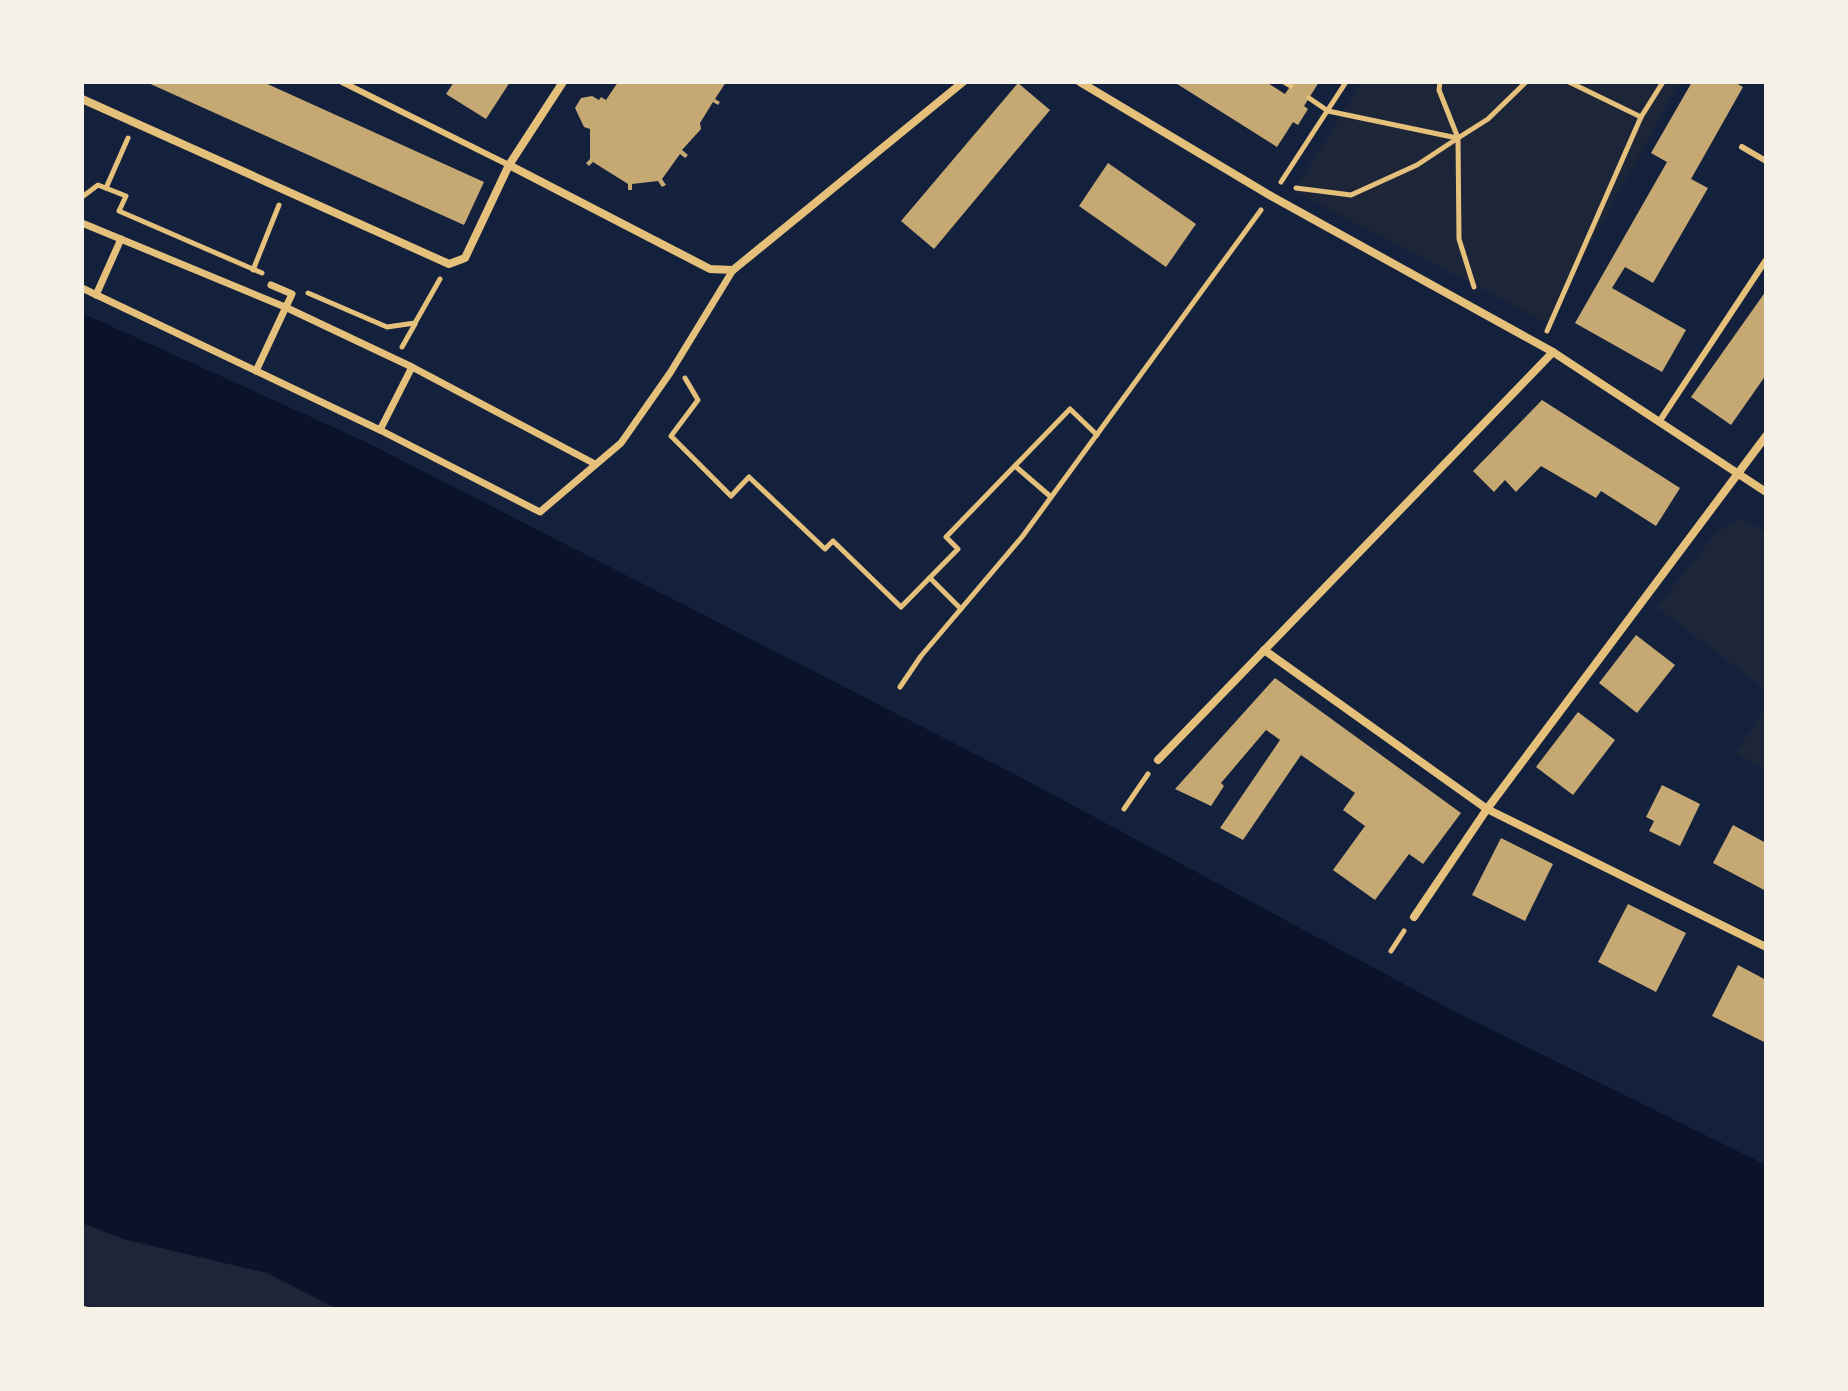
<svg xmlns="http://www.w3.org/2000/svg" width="1848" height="1391" font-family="'IBM Plex Sans',sans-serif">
  <rect width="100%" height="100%" fill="#14213d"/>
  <g fill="#1d2539">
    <path d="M1362 82H1680L1547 323 1294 191Z"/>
    <path d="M1742 518 1766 533V690L1657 607 1717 531Z"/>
    <path d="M1766 707V771L1736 753Z"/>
    <path d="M82 1175 450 1309H99L82 1302Z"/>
  </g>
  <path fill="#0b132b" d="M82 313 366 442 1024 779 1452 1010 1766 1165V1309H337L267 1273 123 1239 82 1223Z"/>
  <g fill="#c6a872">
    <path d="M146 82H263L484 182 464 225Z"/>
    <path d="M454 82H510L486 119 446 94Z"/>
    <path d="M618 82H726L715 99 720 102 718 105 713 102 700 123 701 129 682 150 688 155 685 158 680 154 662 179 666 185 662 187 658 181 632 184V190H628V184L593 162 589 166 586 163 590 159V129L584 127 575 108 581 98 592 96 599 100 601 97 606 100Z"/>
    <path d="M1174 82H1266L1285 94 1293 82H1319L1304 106 1308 109 1298 125 1293 122 1277 147Z"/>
    <path d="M1692 82H1734L1743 87 1691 179 1708 188 1653 283 1625 267 1612 288 1686 330 1662 372 1575 323 1667 162 1651 153Z"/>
    <path d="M1018 83 1050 110 934 249 901 221Z"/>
    <path d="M1108 163 1196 224 1166 267 1079 206Z"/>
    <path d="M1766 291V375L1731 425 1691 397Z"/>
    <path d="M1542 400 1680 488 1656 526 1601 491 1596 498 1541 466 1516 492 1505 480 1494 492 1473 471Z"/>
    <path d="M1636 635 1675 665 1637 713 1599 683Z"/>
    <path d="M1275 678 1461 813 1423 864 1409 854 1375 900 1333 870 1365 826 1343 810 1355 793 1301 755 1243 840 1220 828 1280 740 1266 730 1221 783 1224 786 1211 806 1175 789Z"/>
    <path d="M1578 712 1615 740 1573 795 1536 767Z"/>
    <path d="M1662 785 1700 804 1680 846 1649 831 1654 821 1646 817Z"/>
    <path d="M1733 825 1766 843V891L1713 863Z"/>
    <path d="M1501 838 1553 864 1525 921 1472 895Z"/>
    <path d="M1628 904 1686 933 1656 992 1598 962Z"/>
    <path d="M1738 965 1766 980V1043L1712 1016Z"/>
  </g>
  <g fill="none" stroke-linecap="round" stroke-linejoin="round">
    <g stroke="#e5c07b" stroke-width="5">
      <path d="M1284 82 1291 86"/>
      <path d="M1440 82 1439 90 1458 138 1459 239 1474 287"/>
      <path d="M1569 82 1641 117"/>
      <path d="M1309 98 1328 111 1457 138"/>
      <path d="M1281 182 1346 82"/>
      <path d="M106 188 128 138"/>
      <path d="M1296 188 1351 195 1417 165 1458 138 1488 119 1526 82"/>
      <path d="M82 197 98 185 126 196 119 211 262 273"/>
      <path d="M253 270 279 205"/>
      <path d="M308 293 387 327 415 323 440 279"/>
      <path d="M1547 331 1641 117 1663 82"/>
      <path d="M402 347 415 324"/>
      <path d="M685 378 698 400 671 436 731 496 749 477 825 549 833 541 901 607 958 549 946 537 1070 409 1097 435"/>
      <path d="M1015 466 1051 497"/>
      <path d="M930 578 961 609"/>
      <path d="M900 687 921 656 1022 537 1261 210"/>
      <path d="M1124 809 1148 774"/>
      <path d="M1391 951 1404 931"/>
      <path d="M82 1308 86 1309"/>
    </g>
    <g stroke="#e5c07b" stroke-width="6">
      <path d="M342 82 509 165"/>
      <path d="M1742 147 1766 161"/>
      <path d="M1659 422 1766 260"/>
    </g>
    <g stroke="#e5c07b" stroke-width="7">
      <path d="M82 223 285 307 412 367 595 464"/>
      <path d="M82 288 380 430 540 512 621 443 670 373 733 270"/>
      <path d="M96 295 121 239"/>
      <path d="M256 371 292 294 271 285"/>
      <path d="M380 430 412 367"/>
    </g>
    <g stroke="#e5c07b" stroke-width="8">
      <path d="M1080 82 1271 196 1553 352 1766 492"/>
      <path d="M82 99 449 264 465 258 509 165 563 82"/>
      <path d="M509 165 710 269 733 270 963 82"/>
      <path d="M1264 650 1487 809 1766 947"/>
      <path d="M1158 760 1553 352"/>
      <path d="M1414 917 1487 809 1766 436"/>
    </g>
  </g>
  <rect width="1848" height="1391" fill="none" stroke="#f6f1e7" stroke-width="168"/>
</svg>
